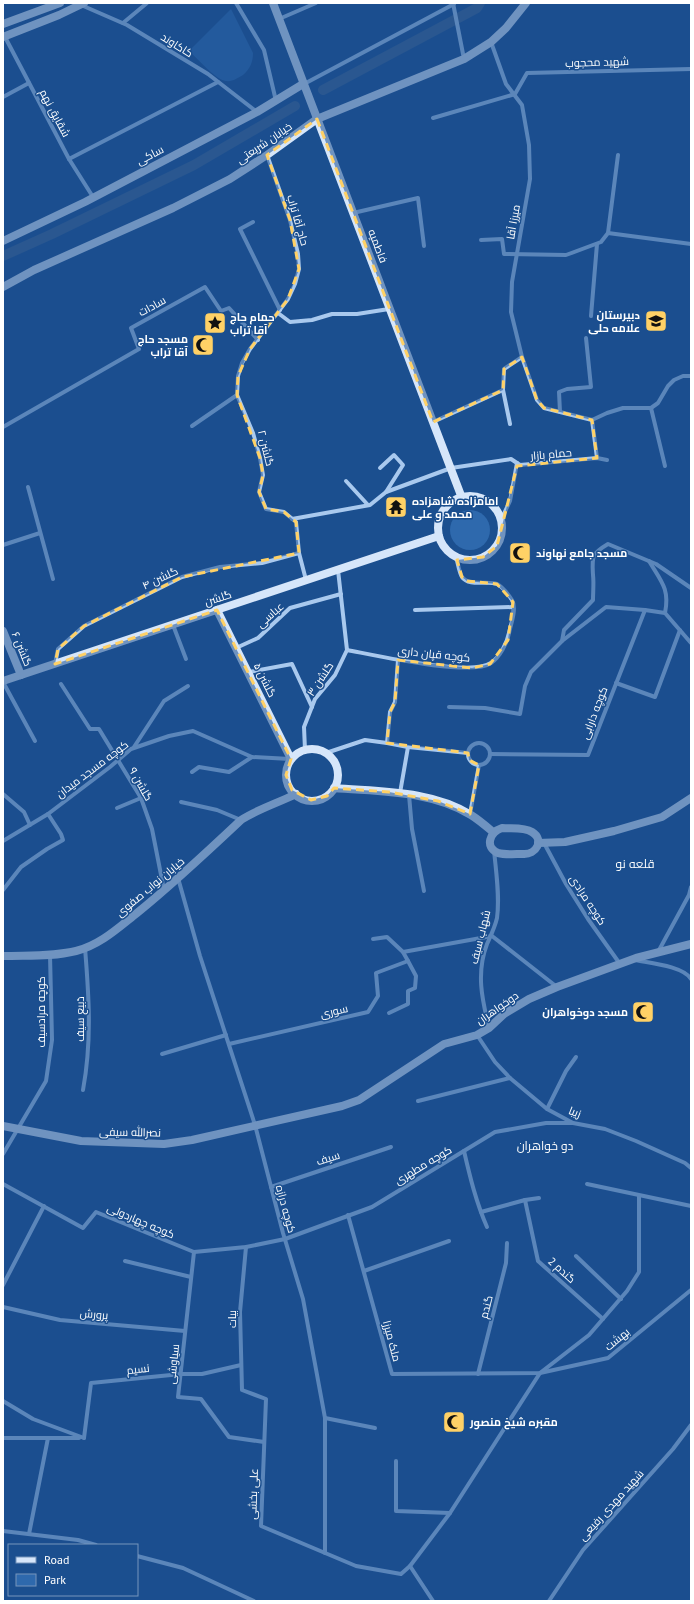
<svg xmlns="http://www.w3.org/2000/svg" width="694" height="1604" font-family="'PT Sans',Cairo,sans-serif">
  <rect width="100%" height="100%" fill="#1b4f8f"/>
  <g fill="#2e69ad">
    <path d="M231 9 253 53C253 62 250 69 243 75 238 78 232 82 226 81 216 80 197 58 189 51Z"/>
    <circle cx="470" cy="530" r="20"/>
  </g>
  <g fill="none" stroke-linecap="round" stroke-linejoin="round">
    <g stroke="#3c6290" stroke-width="10">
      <path d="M323 90 477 8 480 3"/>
      <path d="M3 256 52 234 194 165 295 106"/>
    </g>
    <g stroke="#a9c9ee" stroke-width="4">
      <path d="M236 3 264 50 276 101"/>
      <path d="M453 3 464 59"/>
      <path d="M81 5 127 25 208 74 257 112"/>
      <path d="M279 19 316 3"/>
      <path d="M123 23 147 3"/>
      <path d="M5 37 69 159 93 197"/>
      <path d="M491 42 506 84 522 105 529 145 530 179 512 282 511 312 522 357 537 400 544 408 592 420 607 413 623 408H651L658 403 668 386 674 380 683 376H691"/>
      <path d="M304 84 454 4"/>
      <path d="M3 97 29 83"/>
      <path d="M433 118 515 94 527 73 691 69"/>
      <path d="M267 155 290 220 298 254 299 269 295 284 288 299 250 349 242 363 238 376 237 395 253 433 260 458 263 475 259 492 266 509 284 512 296 522 299 553 306 580"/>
      <path d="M69 159 218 82"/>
      <path d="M353 213 418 198 424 246"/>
      <path d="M253 222 240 229 280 310"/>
      <path d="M608 233 691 244"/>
      <path d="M481 240 502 239 504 254 566 255 601 242 608 233 618 155"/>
      <path d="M278 313 290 322 312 320 332 314H357L389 309"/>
      <path d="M591 316 597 244"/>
      <path d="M651 408 665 466"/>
      <path d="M560 412 559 392 567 389 591 387 586 338"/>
      <path d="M592 420 597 458"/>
      <path d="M433 422 503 390"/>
      <path d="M510 424 503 390 504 369 522 357"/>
      <path d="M192 426 237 395"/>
      <path d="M3 427 139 349 131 328 205 287 221 311 229 308 258 340"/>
      <path d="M380 468 394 455 403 465 386 492"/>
      <path d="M346 481 368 505"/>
      <path d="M28 487 53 579"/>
      <path d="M292 519 370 505 386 492 451 468 511 459 520 465 597 458 607 460"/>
      <path d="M501 520 510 501 517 463"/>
      <path d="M3 545 40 533"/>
      <path d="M649 561C661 581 670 589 665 613"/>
      <path d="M415 610 513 607"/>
      <path d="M173 625 186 659"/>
      <path d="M562 641 564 630 593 600C593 592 594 583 593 575 592 557 591 554 608 544L656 564 691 588"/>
      <path d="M236 648 258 638 290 608 341 594"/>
      <path d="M347 650C374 655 471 677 491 663 500 657 507 643 509 633 511 624 517 608 512 600 508 594 503 587 497 584 488 580 469 587 462 577 459 572 458 563 456 557"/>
      <path d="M55 664 58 649 84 626 182 577 220 567 262 563 299 553"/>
      <path d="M249 672 292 664 312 707"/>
      <path d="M3 682 35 741"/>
      <path d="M616 683 655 697 680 630"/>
      <path d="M61 684 90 729H99L141 798 152 829 164 890"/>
      <path d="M449 707 485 708 520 714 525 686 531 672 562 641 606 607 645 610 665 613 691 643"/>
      <circle cx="479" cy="754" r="11"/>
      <path d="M387 743 390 712 395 702 398 660"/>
      <path d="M134 747 164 701 188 686"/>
      <path d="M305 750 304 727 315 699 335 675 347 650 338 570"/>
      <path d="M326 753 365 740 387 743 408 747 468 753"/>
      <path d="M490 754 588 755 645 610"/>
      <path d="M192 772 199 767 229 772 252 757"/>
      <path d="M400 793 408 747"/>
      <path d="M3 794 24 812 30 825"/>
      <path d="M409 795 412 829 424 891"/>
      <path d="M181 802 217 810 241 820"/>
      <path d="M117 808 141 798"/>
      <path d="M470 814 479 765"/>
      <path d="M3 841 48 814 110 767 131 749 169 736 193 731 252 757 290 759"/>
      <path d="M544 843 566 884 588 919 620 964"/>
      <path d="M178 878 200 956 255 1125 283 1233 303 1299 325 1418V1553"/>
      <path d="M3 890 21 867 47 849 63 840 61 834 48 814"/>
      <path d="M373 939 387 937 403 952 408 961 416 976 415 988 408 991V1004L389 1013"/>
      <path d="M403 952 492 936 557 987"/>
      <path d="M658 952 689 895 691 887"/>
      <path d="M635 960C649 963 683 966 691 979"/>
      <path d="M489 1028C482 999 476 973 487 944 491 935 495 927 497 918 500 896 496 872 494 850"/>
      <path d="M477 1035 495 1062 510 1078 547 1109 573 1123 605 1129 636 1141 685 1163 691 1168"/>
      <path d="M229 1044 368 1012 378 996 376 973 408 961"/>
      <path d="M162 1054 226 1035"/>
      <path d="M83 1090C92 1041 89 997 85 948"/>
      <path d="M418 1101 510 1078"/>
      <path d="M547 1109 566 1071 576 1057"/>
      <path d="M464 1151C470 1177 476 1202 487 1227"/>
      <path d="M3 1154 46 1081 52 1040 50 955"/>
      <path d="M3 1184 83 1228 96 1212 194 1252 246 1247 285 1239 372 1207 495 1132 546 1123H573"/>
      <path d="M587 1184 691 1206"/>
      <path d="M271 1187 391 1147"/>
      <path d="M525 1200 538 1261 603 1319"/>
      <path d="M481 1212 525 1200 539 1198"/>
      <path d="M348 1215 392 1374 540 1373 608 1358 691 1290"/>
      <path d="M246 1247 240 1312 242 1390 266 1399 261 1526 356 1566 401 1574 410 1566 450 1513 540 1373 589 1335 627 1291 639 1272V1196"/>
      <path d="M194 1252 178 1397 201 1399 229 1437 264 1442"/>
      <path d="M576 1256 621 1299"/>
      <path d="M125 1261 191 1277"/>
      <path d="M364 1271 449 1241"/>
      <path d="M3 1285 44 1206"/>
      <path d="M3 1307 60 1320 185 1331"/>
      <path d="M478 1374 506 1263 507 1243"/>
      <path d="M3 1401 33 1419 84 1438"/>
      <path d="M325 1418 375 1428"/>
      <path d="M3 1438H79"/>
      <path d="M84 1438 91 1383 181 1374H202L241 1365"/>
      <path d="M396 1461V1511L450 1513"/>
      <path d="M3 1531 78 1540 96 1545"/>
      <path d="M29 1534 48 1438"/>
      <path d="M137 1556 183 1568 254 1601"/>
      <path d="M410 1566 433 1601"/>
      <path d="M549 1601 583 1550 673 1449 691 1425"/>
    </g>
    <g stroke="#d6e6fa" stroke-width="8">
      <path d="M273 3 462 498"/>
      <path d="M3 24 60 3"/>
      <path d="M3 37 59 15 84 3"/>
      <path d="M3 241 85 202 257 112 303 84"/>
      <path d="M3 287 34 270 173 208 230 179 267 155 317 119 464 59 491 42 506 28 526 3"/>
      <circle cx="470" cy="528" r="32"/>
      <path d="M217 610 291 759"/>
      <path d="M3 631 21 675"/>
      <path d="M3 681 439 536"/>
      <circle cx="312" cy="775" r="26"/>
      <path d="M334 788C379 792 431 790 471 815 479 820 486 826 493 832"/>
      <path d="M502 828C511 829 524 827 532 832 545 840 536 855 523 854 515 854 506 855 498 853 484 847 490 832 502 828Z"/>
      <path d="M538 843 565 842 614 831 662 817 691 798"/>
      <path d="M3 956C27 955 52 957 76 951 100 945 118 928 137 913 173 884 207 852 241 820 258 809 278 803 296 794"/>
      <path d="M3 1126 81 1141 164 1144 192 1140 342 1106 359 1100 444 1044 477 1035 489 1028 504 1014 529 999 557 987 636 958 691 944"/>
    </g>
  </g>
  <path d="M0 0H694V1604H0ZM317 119 433 422 503 390 504 369 522 357 537 400 544 408 592 420 597 458 517 466 497 546 483 557 457 560 462 577 467 581 497 584 513 602 508 640 490 664 472 668 398 660 395 702 390 712 387 743 468 753 469 760 479 765 470 814 438 801 389 792 334 788 327 796 311 800 292 790 286 775 291 759 217 610 55 664 58 649 84 626 182 577 299 553 296 522 284 512 266 509 259 492 263 475 260 458 237 395 238 376 250 349 288 299 299 269 290 220 267 155Z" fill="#1b4f8f" fill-opacity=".55" fill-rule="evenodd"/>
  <path fill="none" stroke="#ffd166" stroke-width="3" stroke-dasharray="8 5" stroke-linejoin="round" d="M317 119 433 422 503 390 504 369 522 357 537 400 544 408 592 420 597 458 517 466 497 546 483 557 457 560 462 577 467 581 497 584 513 602 508 640 490 664 472 668 398 660 395 702 390 712 387 743 468 753 469 760 479 765 470 814 438 801 389 792 334 788 327 796 311 800 292 790 286 775 291 759 217 610 55 664 58 649 84 626 182 577 299 553 296 522 284 512 266 509 259 492 263 475 260 458 237 395 238 376 250 349 288 299 299 269 290 220 267 155Z"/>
  <defs>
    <g id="school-square" transform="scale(1.15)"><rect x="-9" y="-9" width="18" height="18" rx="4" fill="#ffd166" stroke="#1b4f8f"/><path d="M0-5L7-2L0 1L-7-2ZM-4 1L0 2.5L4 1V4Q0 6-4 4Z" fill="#111"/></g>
    <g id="sight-square" transform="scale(1.15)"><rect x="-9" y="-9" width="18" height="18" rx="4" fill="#ffd166" stroke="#1b4f8f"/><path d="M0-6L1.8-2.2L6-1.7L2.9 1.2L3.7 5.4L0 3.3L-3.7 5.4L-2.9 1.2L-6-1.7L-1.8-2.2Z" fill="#111"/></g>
    <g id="mosque-square" transform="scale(1.15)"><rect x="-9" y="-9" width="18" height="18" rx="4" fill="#ffd166" stroke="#1b4f8f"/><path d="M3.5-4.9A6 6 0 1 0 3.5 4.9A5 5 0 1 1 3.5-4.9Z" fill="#111"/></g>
    <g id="temple-square" transform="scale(1.15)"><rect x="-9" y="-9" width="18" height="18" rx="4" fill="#ffd166" stroke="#1b4f8f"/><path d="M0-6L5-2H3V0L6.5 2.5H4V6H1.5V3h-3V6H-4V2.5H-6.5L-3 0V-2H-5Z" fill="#111"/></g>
  </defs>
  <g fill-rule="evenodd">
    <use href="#school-square" x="656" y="321"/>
    <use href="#sight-square" x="215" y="323"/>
    <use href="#mosque-square" x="203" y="345"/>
    <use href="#temple-square" x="396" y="507"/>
    <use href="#mosque-square" x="520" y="553"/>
    <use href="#mosque-square" x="643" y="1012"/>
    <use href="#mosque-square" x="454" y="1422"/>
  </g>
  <g text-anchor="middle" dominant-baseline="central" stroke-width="3" stroke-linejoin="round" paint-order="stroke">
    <g font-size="11" fill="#fff" stroke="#1b4f8f">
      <text transform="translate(177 45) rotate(32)">کاکاوند</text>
      <text transform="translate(597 62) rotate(-2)">شهید محجوب</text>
      <text transform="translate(55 113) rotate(62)">شقایق نهم</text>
      <text transform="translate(264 143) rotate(-34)">خیابان شریعتی</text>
      <text transform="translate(150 155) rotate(-27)">ساکی</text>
      <text transform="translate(298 220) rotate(74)">حاج آقا تراب</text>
      <text transform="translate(513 222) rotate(-80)">میرزا آقا</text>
      <text transform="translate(378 246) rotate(69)">فاطمیه</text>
      <text transform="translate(152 306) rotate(-29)">سادات</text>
      <text transform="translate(266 448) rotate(76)">گلشن ۲</text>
      <text transform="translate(551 454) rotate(-5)">حمام بازار</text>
      <text transform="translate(160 578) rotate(-25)">گلشن ۴</text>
      <text transform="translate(218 598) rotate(-18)">گلشن</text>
      <text transform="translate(270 615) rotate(-42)">عباسی</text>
      <text transform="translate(22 649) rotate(68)">گلشن ۶</text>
      <text transform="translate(434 654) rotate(6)">کوچه قپان داری</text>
      <text transform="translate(320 679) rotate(-56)">گلشن ۳</text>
      <text transform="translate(265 680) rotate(64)">گلشن ۵</text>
      <text transform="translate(594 713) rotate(-69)">کوچه دارابی</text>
      <text transform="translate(92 769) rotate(-37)">کوچه مسجد میدان</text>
      <text transform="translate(141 784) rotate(61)">گلشن ۹</text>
      <text transform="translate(150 887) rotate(-40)">خیابان نواب صفوی</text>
      <text transform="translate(588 900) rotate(57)">کوچه مرادی</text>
      <text transform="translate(480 937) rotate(-76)">شهاب سیف</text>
      <text transform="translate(497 1008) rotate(-35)">دوخواهران</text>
      <text transform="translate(334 1011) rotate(-13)">سوری</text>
      <text transform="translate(41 1012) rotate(-90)">کوچه مرادسیف</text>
      <text transform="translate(80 1019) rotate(-90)">ذبیع سیف</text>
      <text transform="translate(575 1112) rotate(22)">زیبا</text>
      <text transform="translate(130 1132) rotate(1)">نصرالله سیفی</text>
      <text transform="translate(328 1158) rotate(-18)">سیف</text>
      <text transform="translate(423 1165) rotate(-31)">کوچه مطهری</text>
      <text transform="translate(286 1209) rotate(75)">کوچه درازه</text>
      <text transform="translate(141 1221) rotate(23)">کوچه چهاردولی</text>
      <text transform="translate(562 1270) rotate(42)">گندم 2</text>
      <text transform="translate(486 1307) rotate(-76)">گندم</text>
      <text transform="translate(94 1314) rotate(5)">پرورش</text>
      <text transform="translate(232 1319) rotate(-90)">بیات</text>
      <text transform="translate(617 1339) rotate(-39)">بهشت</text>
      <text transform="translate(392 1341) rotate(75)">ملک میرزا</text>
      <text transform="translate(173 1364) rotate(-84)">سیاوشی</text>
      <text transform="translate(138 1369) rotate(-6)">نسیم</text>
      <text transform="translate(253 1494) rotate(-88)">علی بخشی</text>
      <text transform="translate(611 1505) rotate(-48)">شهید مهدی رفیعی</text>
    </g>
    <g font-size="11" font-weight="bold" fill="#fff" stroke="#1b4f8f" text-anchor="start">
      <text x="640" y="315" text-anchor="end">دبیرستان<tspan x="640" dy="13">علامه حلی</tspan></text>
      <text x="230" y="317">حمام حاج<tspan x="230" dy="13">آقا تراب</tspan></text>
      <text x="188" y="339" text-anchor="end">مسجد حاج<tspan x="188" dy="13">آقا تراب</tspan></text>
      <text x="412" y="501">امامزاده شاهزاده<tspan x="412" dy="13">محمد و علی</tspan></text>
      <text x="536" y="553">مسجد جامع نهاوند</text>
      <text x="628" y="1012" text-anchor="end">مسجد دوخواهران</text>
      <text x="470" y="1422">مقبره شیخ منصور</text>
    </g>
    <g font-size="12" fill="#fff" stroke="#1b4f8f">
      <text x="635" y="863">قلعه نو</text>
      <text x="545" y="1145">دو خواهران</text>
    </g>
  </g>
  <rect width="694" height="1604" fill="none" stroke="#ffffff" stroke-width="8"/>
  <rect x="8" y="1544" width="130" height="52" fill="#1b4f8f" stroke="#7695bc"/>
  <rect x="16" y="1557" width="20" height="6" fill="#d6e6fa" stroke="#7695bc"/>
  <text x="44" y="1564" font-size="12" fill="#ffffff">Road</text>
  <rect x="16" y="1574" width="20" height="12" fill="#2e69ad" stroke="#7695bc"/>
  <text x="44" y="1584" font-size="12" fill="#ffffff">Park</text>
</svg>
